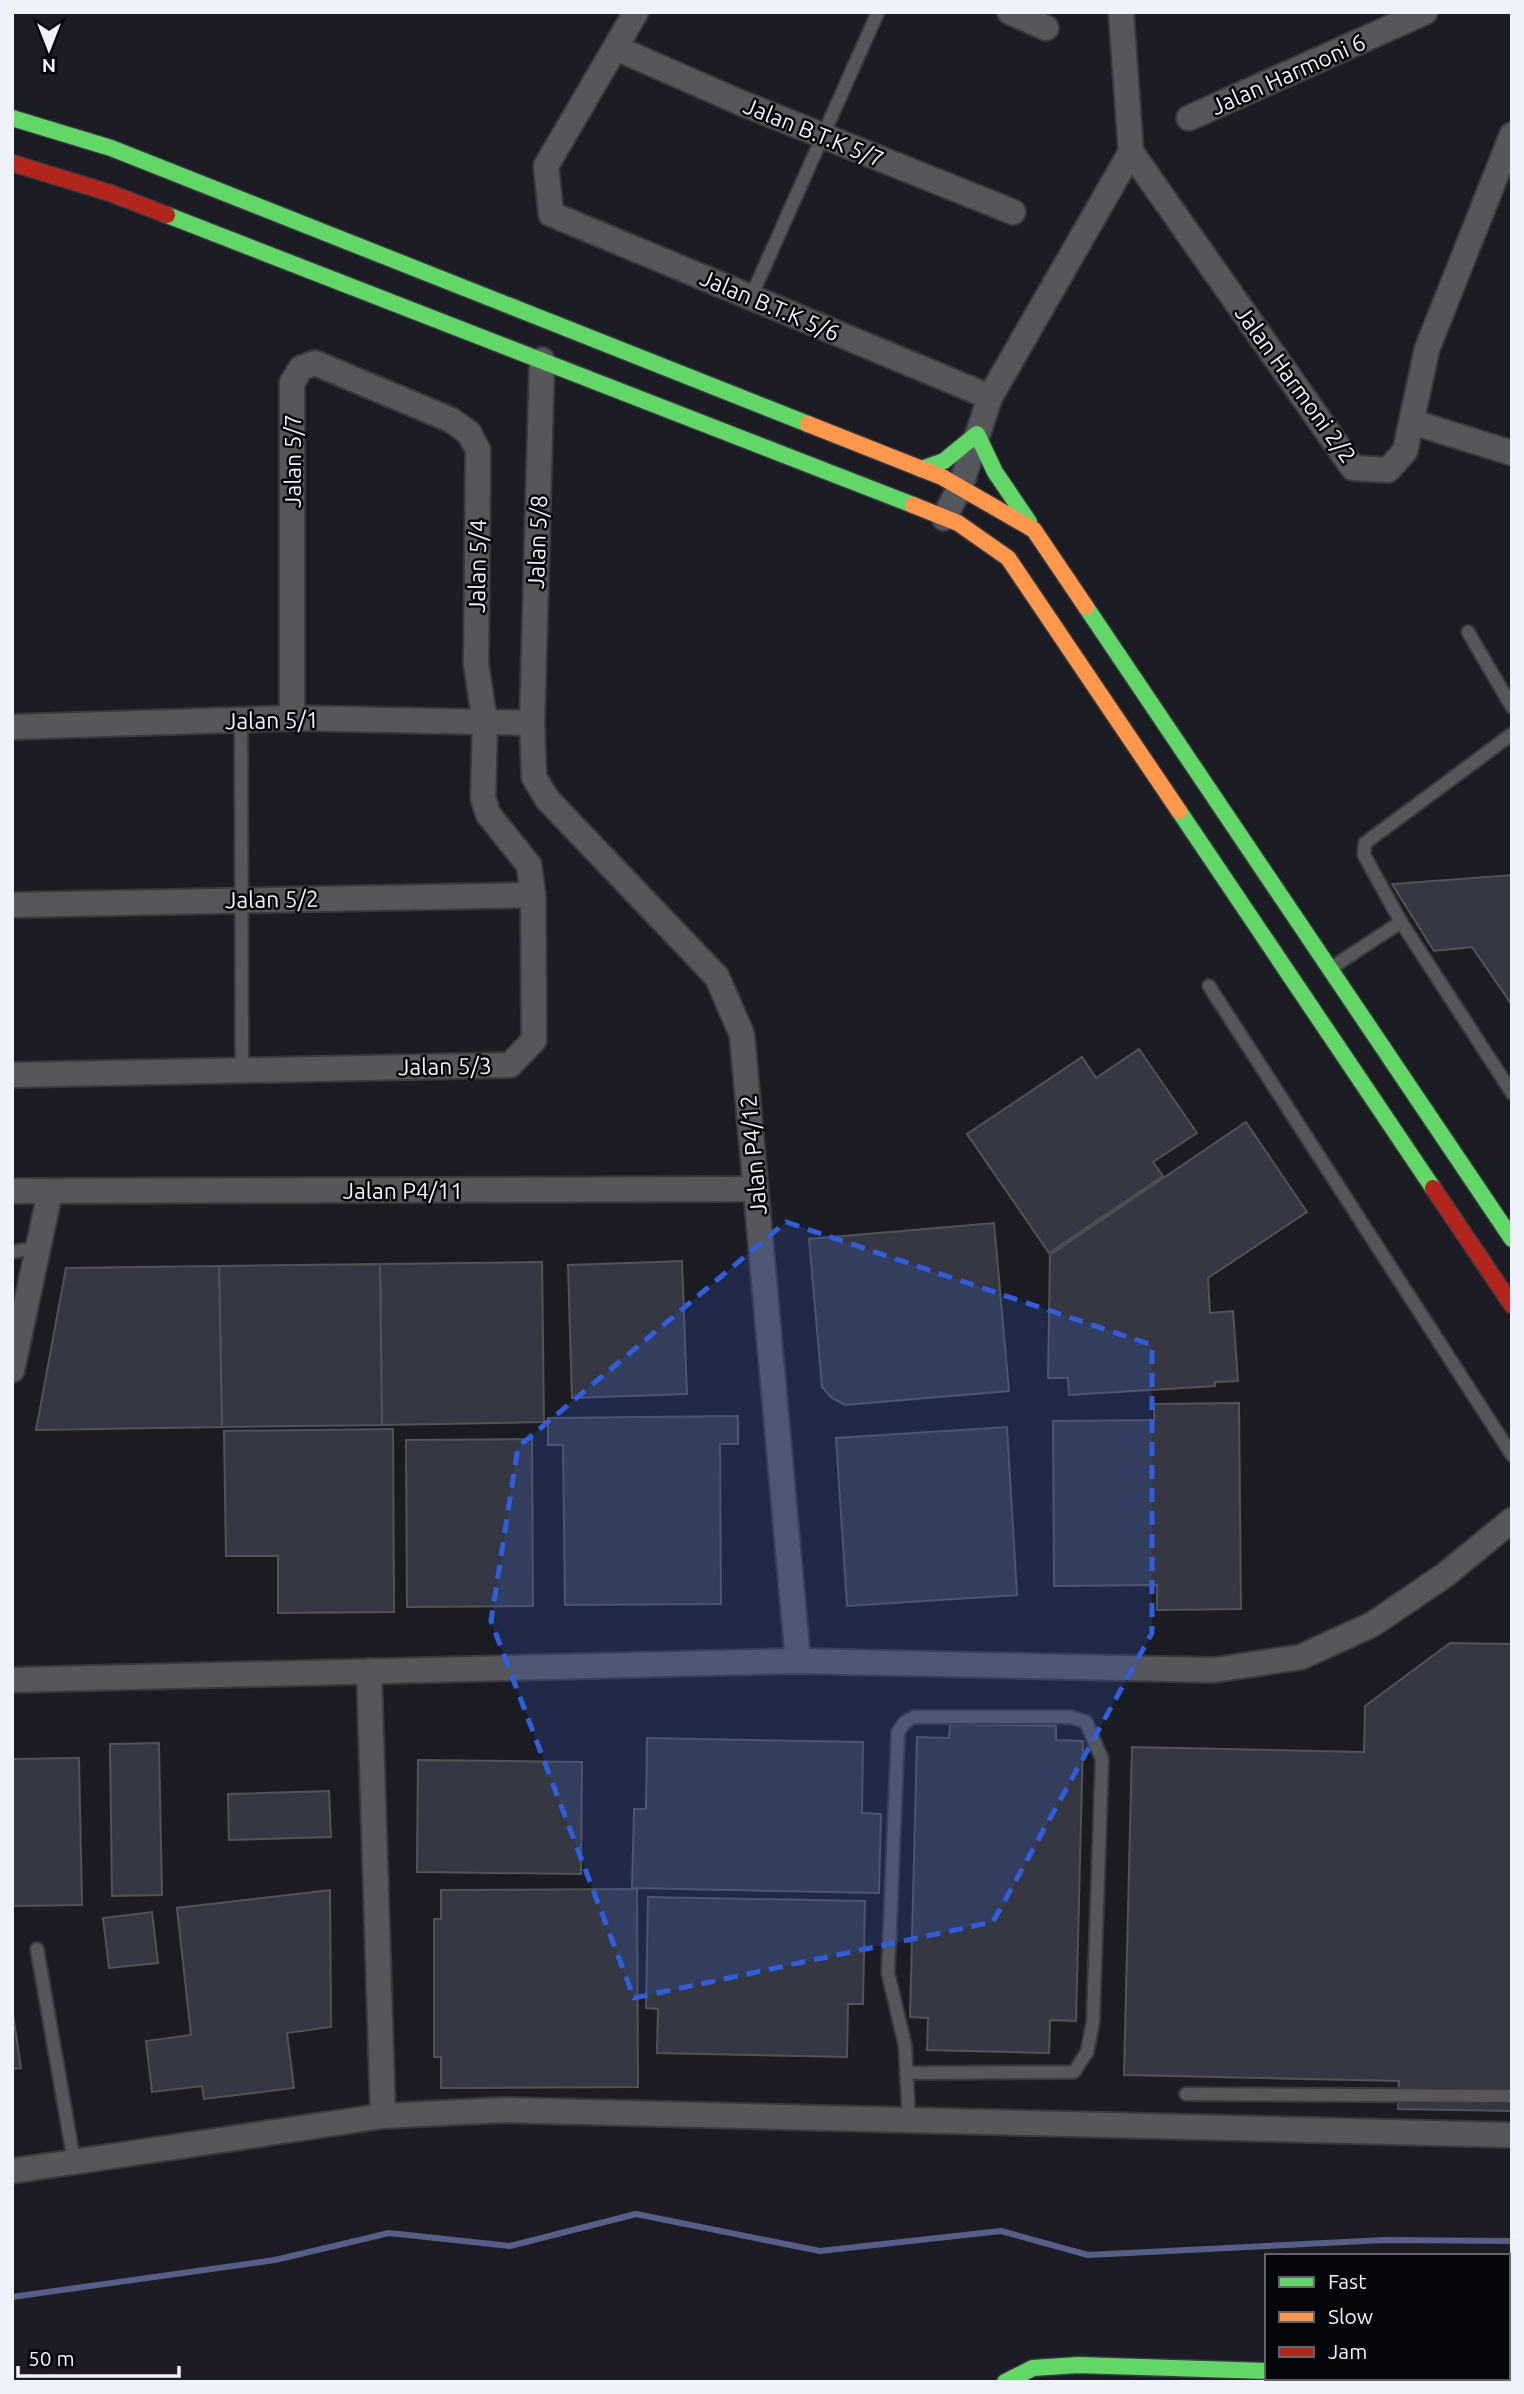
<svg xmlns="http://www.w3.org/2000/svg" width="1524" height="2394" font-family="Ubuntu,sans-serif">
  <rect width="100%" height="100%" fill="#1c1d24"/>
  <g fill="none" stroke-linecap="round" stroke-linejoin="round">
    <path stroke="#575f89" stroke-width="6" d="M12 2297 275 2260 389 2233 510 2246 636 2214 820 2251 1001 2231 1088 2255 1384 2240 1512 2241"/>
  </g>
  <g fill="#353742" stroke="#525359" stroke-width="2">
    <path d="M1512 875V1005L1472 947 1434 951 1392 884Z"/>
    <path d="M1139 1049 1197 1133 1153 1162 1163 1176 1049 1253 967 1134 1082 1057 1096 1078Z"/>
    <path d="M1246 1122 1307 1212 1208 1278 1210 1313 1233 1311 1238 1381 1215 1382V1386L1069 1395 1068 1378H1048L1050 1255Z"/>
    <path d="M994 1223 1009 1391 845 1405 832 1398 822 1387 809 1239Z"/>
    <path d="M682 1261 687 1394 572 1398 568 1265Z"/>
    <path d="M542 1262 544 1422 382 1425 380 1264Z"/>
    <path d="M380 1264 382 1425 222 1427 219 1266Z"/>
    <path d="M219 1266 222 1427 36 1430 66 1268Z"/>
    <path d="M1239 1403 1241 1609 1157 1610V1585L1054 1586 1053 1421 1154 1420V1404Z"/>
    <path d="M738 1416V1444H720L721 1604 565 1605 563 1445H548V1418Z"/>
    <path d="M1007 1427 1017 1595 847 1606 836 1438Z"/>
    <path d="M393 1429 394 1612 278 1613V1556H226L224 1431Z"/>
    <path d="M532 1439 533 1606 407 1607 406 1440Z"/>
    <path d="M1450 1643 1512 1644V2111L1398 2109 1399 2081 1124 2075 1132 1747 1364 1752 1365 1706Z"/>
    <path d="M950 1724 1056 1726V1740L1083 1741 1076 2021 1050 2020 1049 2053 927 2050 928 2018 910 2017 917 1737 949 1738Z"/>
    <path d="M647 1738 863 1742 862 1813 881 1814 879 1893 632 1888 634 1809H646Z"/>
    <path d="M159 1743 162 1895 112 1896 110 1744Z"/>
    <path d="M79 1758 82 1905 12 1906V1759Z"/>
    <path d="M418 1760 582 1762 581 1874 417 1872Z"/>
    <path d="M329 1791 331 1837 229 1840 228 1794Z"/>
    <path d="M637 1889 638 2087 441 2088V2057H434V1919H441V1890Z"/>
    <path d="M330 1890 331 2027 287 2033 294 2088 204 2099 202 2086 152 2092 146 2041 191 2035 177 1908Z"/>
    <path d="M648 1897 865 1901 863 2004H848L847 2057 657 2053 658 2009 646 2008Z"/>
    <path d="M152 1912 158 1963 109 1968 103 1918Z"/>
    <path d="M12 2008 21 2068 12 2069Z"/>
  </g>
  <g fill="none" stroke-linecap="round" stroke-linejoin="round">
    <g stroke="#393940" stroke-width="16">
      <g id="lane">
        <path d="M751 297 878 12"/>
        <path d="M1468 632 1512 707"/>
        <path d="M241 720 242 1070"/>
        <path d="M1401 922 1512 1093"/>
        <path d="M1331 968 1401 922 1364 855 1365 843 1512 734"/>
        <path d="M1209 986 1512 1455"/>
        <path d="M12 1252 36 1248"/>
        <path d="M37 1949 74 2161"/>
        <path d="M906 2073 1074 2072 1087 2052 1093 2022 1102 1759 1086 1722 1071 1717H914L905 1722 898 1732 888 1973 905 2045 909 2120"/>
        <path d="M1186 2094 1512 2096"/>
      </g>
    </g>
    <g stroke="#393940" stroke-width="28">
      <g id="street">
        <path d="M636 12 546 166 551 214 990 397"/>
        <path d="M1010 12 1046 28"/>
        <path d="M616 48 739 102 1013 212"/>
        <path d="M1189 118 1425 12"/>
        <path d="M1131 152 1353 468 1388 470 1405 451 1427 349 1512 135"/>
        <path d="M542 360 532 723 534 777 547 799 717 977 742 1035 798 1661"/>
        <path d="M1412 422 1512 453"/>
        <path d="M944 518 961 485 990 397 1131 152 1121 12"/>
        <path d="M12 727 292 718 532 723"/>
        <path d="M12 905 533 895"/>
        <path d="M12 1075 510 1065 534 1040 533 895 529 865 488 814 483 798 485 722 476 664 478 450 469 433 451 420 315 363 301 368 292 383V718"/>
        <path d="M12 1191 756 1189"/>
        <path d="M12 1370 50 1192"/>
        <path d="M369 1671 383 2116"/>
        <path d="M12 1680 798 1661 1214 1670 1301 1657 1373 1624 1445 1575 1512 1520"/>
        <path d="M12 2171 383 2116 503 2110 1512 2135"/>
      </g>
    </g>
    <g stroke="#393940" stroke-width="19">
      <g id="fast">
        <path d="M12 118 111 148 808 424"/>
        <path d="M167 215 913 505"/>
        <path d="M921 469 944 461 977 434 995 472 1029 522"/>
        <path d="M1086 607 1512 1239"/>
        <path d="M1179 811 1433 1188"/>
        <path d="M1470 2378 1512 2380"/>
        <path d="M1005 2382 1033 2368 1078 2365 1267 2371"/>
      </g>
    </g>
    <g stroke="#393940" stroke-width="19">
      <g id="slow">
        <path d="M808 424 942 477 1034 530 1086 607"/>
        <path d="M913 505 958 523 1008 558 1179 811"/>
      </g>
    </g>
    <g stroke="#393940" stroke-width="19">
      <g id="jam">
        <path d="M12 163 110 193 167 215"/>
        <path d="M1433 1188 1512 1305"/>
      </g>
    </g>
    <use href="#lane" stroke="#56575c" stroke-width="12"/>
    <use href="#street" stroke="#56575c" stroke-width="24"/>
    <use href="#fast" stroke="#63d668" stroke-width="16"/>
    <use href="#slow" stroke="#ff974d" stroke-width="16"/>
    <use href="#jam" stroke="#b3261e" stroke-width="16"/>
  </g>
  <path fill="#325edc" fill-opacity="0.2" stroke="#325edc" stroke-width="5" stroke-dasharray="14 9" stroke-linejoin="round" d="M786 1222 1152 1345V1633L993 1922 634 1998 491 1621 518 1447Z"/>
  <g text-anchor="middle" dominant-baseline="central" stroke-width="5" stroke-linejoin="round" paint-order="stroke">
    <g font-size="23" fill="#eff1fb" stroke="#05060b">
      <text transform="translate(1288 74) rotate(-24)">Jalan Harmoni 6</text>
      <text transform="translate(814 132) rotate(22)">Jalan B.T.K 5/7</text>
      <text transform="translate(770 305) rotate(23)">Jalan B.T.K 5/6</text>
      <text transform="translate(1296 384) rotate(54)">Jalan Harmoni 2/2</text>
      <text transform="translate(292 461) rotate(-90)">Jalan 5/7</text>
      <text transform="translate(537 542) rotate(-88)">Jalan 5/8</text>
      <text transform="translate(477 566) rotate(-89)">Jalan 5/4</text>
      <text transform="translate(272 720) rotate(-1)">Jalan 5/1</text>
      <text transform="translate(272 899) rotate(-1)">Jalan 5/2</text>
      <text transform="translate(445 1066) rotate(-1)">Jalan 5/3</text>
      <text transform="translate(753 1155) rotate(-95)">Jalan P4/12</text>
      <text x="403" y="1190">Jalan P4/11</text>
    </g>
  </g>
  <rect width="1524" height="2394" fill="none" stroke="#eff1fb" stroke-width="28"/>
  <rect x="1265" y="2254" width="245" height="126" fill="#05060b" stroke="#63646b" stroke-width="2"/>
  <rect x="1279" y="2277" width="35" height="10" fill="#63d668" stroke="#63646b" stroke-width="2"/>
  <text x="1328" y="2289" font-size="21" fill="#eff1fb">Fast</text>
  <rect x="1279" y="2312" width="35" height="10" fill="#ff974d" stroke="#63646b" stroke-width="2"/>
  <text x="1328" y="2324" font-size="21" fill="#eff1fb">Slow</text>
  <rect x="1279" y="2347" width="35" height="10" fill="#b3261e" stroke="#63646b" stroke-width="2"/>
  <text x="1328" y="2359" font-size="21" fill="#eff1fb">Jam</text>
  <g transform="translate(49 49) rotate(180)" stroke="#05060b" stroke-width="5" paint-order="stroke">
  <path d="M0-5L12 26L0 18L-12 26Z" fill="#eff1fb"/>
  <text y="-10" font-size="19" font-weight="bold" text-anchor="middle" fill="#eff1fb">N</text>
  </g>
  <path d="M18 2366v10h161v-10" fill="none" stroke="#eff1fb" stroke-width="3.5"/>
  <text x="28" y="2366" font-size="21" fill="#eff1fb" stroke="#05060b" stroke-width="5" paint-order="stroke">50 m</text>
</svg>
